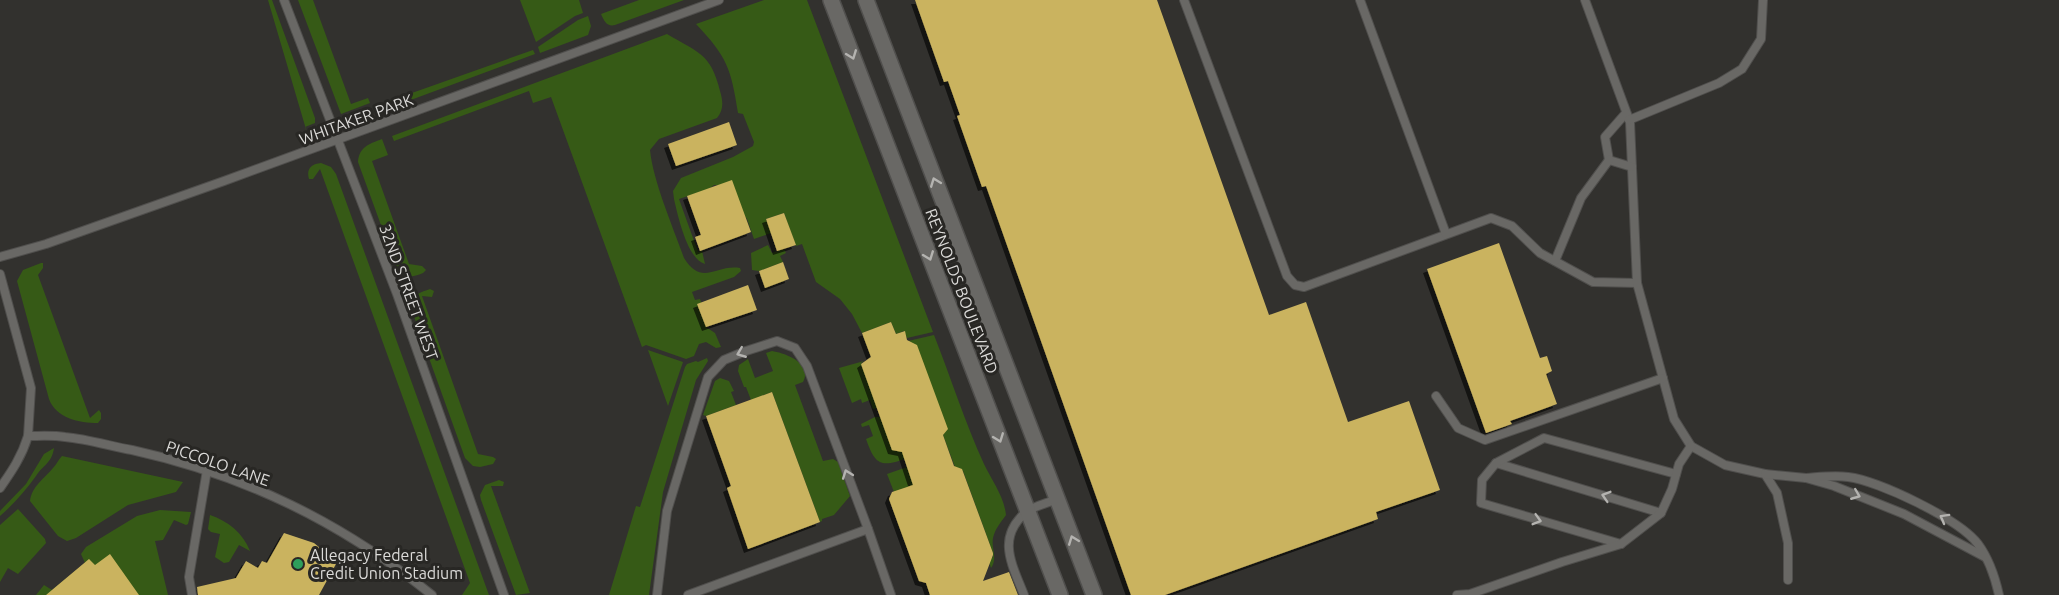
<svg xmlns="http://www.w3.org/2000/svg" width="2059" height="595" font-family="Ubuntu,sans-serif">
  <defs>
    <filter id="shadow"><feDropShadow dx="-4" dy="4" stdDeviation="0" flood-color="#0009"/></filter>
  </defs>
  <rect width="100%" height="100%" fill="#32312e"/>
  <g fill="#365a16">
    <path d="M268 0H272L315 118V123L305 127 308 136Z"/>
    <path d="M298 0H313L351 104 368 98 370 103 341 114Z"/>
    <path d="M520 0H579L583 13 575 16 536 42Z"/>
    <path d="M639 0H684L615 25C607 27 604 21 601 14Z"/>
    <path d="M764 0H807L933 332 907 338 904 331 896 334 891 322 862 333 852 314 840 299 816 282 802 244 796 246 784 213 766 219 771 233 754 239 747 219 719 185H714L709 189 679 199 698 252 702 251 705 264C687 259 678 216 674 199L673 191 681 178 733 157 753 146 754 142 743 114 738 113C731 68 727 57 696 24Z"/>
    <path d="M588 16 591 26 588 35 540 53 538 47 578 20Z"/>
    <path d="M667 34C697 52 711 53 720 91 723 101 724 110 717 118L659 139 650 150C653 181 673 227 684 258 702 287 716 264 740 268L741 271 734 277 692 292 695 300 700 299 703 307 699 309 706 327 715 333 721 347 716 348 706 342 699 344 694 356 686 359 646 345 642 347 551 97 533 103 529 91 394 141 392 136Z"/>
    <path d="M533 50 535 54 381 111 378 105Z"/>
    <path d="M382 139 388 155 372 161 409 264 422 266 426 270 423 273C413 277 404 280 397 269L358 162C359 147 369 144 382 139Z"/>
    <path d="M321 163 331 167 336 174 489 595H462L470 583 320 169 313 179H309C306 169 311 164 321 163Z"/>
    <path d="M768 245 772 253 784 249 786 253 780 256 783 262 759 271 752 270 751 253Z"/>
    <path d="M41 263H43V268L38 275 90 418 99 410 101 413V419L98 423C79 423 56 418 49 399L17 281 23 270Z"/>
    <path d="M430 289 434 291 432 297 422 296 478 454 493 457 496 459 493 464 480 467 473 466 465 458 411 308C411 295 419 293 430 289Z"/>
    <path d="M934 335C951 378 965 423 984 464 992 481 1004 496 1006 515 1001 522 995 529 993 538 991 549 998 558 991 568L988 559 993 557V553L963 471 955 467 943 435 947 429 908 341Z"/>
    <path d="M648 350 683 362 668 406Z"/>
    <path d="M772 351C785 353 813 363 803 382L795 385 823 461 833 459 838 462 850 496 834 515 822 519V521L820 522 772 392 751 400 746 387H744L738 371 739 365 748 359 755 378 773 371 766 353Z"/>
    <path d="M707 358 708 361 696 380 663 492 649 595H609L636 506 640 507 685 367 687 364 696 361 698 362Z"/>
    <path d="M864 361 861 363 862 366 877 408 873 409 870 400 862 403 861 399 852 403 839 368Z"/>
    <path d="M720 378 729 381 734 391 731 392 736 405 706 416 703 415 715 381Z"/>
    <path d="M875 417H880L892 449 896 451 903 448 907 458C881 468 875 465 866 439L873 436 869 425 862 427 861 424Z"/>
    <path d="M54 448C52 463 43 465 36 476 25 491 14 504 0 516V511L26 484 44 454Z"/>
    <path d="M62 456 183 482 176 492 128 505 76 538 67 541 58 536 30 501C32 486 44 479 53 468 57 464 58 460 62 456Z"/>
    <path d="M907 467 913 485 894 492 887 474Z"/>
    <path d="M499 480 504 482 503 486H491L530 593 516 595 481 500 480 495 485 485Z"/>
    <path d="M18 509 45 539 46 543 18 574 8 568 0 582V525Z"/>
    <path d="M160 510 191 512 188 524 186 525 174 520 163 540 155 541 168 595H36L44 585 52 590 85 563 81 554 86 547 137 516Z"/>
    <path d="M210 515C228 521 243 533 250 551L239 545 229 562 224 563 215 557 220 534 211 532 208 529Z"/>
  </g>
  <g fill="#cab35e" filter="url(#shadow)">
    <path d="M915 0H1157L1269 315 1306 302 1348 422 1409 401 1440 490 1376 512 1378 519 1165 595H1131L986 186 982 187 957 116 960 115 948 81 944 82Z"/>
    <path d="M729 122 737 145 676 166 668 144Z"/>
    <path d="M732 180 751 232 700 251 695 237 701 235 687 196Z"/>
    <path d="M784 213 796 245 777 251 766 219Z"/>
    <path d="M1499 243 1540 358 1547 356 1552 371 1546 374 1557 404 1510 421 1512 424 1486 433 1427 269Z"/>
    <path d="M783 262 789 279 765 288 759 271Z"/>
    <path d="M748 285 757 310 706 327 697 304Z"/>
    <path d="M891 322 896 334 905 331 907 340 917 345 948 429 943 435 954 466 962 469 993 553V555L983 581 1009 572 1018 595H930L926 583 919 581 889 499 892 492 913 485 902 452 892 450 861 364 871 357 862 333Z"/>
    <path d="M772 392 820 522 748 549 727 488 731 486 706 416Z"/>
    <path d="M284 533 314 543 325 552 336 564 319 595H198L197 587 236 578 246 561 258 568 262 561 267 563Z"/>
    <path d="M110 554 139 595H46L89 559 95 565Z"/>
  </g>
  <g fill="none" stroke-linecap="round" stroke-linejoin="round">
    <g stroke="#504f4d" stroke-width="10">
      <g id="service">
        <path d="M284 0 397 294 504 595"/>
        <path d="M1184 0 1287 276 1295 285 1304 287 1491 218 1512 226 1540 253 1593 282 1637 283"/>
        <path d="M1360 0 1446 234"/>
        <path d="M1585 0 1630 122 1637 283 1674 419 1691 446 1725 465 1765 474 1777 493 1788 543V580"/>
        <path d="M1626 113 1605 137 1609 160 1632 167"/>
        <path d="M1629 120 1719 83 1742 69 1761 39 1763 0"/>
        <path d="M0 257 46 244 224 181 719 0"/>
        <path d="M1555 261 1581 198 1609 160"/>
        <path d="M0 274 31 388 28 436"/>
        <path d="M1436 396 1458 428 1485 440 1663 378"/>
        <path d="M1496 463 1661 513"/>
        <path d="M1765 474 1806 478 1834 486 1904 514 1985 557"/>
        <path d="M1806 478C1820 477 1834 475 1848 477 1879 481 1959 519 1978 544 1989 559 1995 577 1999 595"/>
        <path d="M0 488C12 471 22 456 28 436 40 436 53 435 65 437 87 439 110 446 132 450 245 475 341 522 432 595"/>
        <path d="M1621 544 1481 503 1482 480 1496 463 1544 438 1676 474"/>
        <path d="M192 595 189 577 207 470"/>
        <path d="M657 595 667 511 708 377 724 360 746 351 777 341 795 348 807 366 868 529"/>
        <path d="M688 595 868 529 891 595"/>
        <path d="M1024 595C1012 564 996 538 1026 512 1034 506 1048 503 1057 499"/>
        <path d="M1457 595 1470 594 1562 562 1621 544 1661 513 1672 489 1679 464 1691 446"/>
      </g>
    </g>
    <g stroke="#504f4d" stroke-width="18">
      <g id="secondary">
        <path d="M831 0 1060 595"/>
        <path d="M866 0 1094 595"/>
      </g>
    </g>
    <use href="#service" stroke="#696865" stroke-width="8"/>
    <use href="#secondary" stroke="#696865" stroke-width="15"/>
  </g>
  <defs><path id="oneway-chevron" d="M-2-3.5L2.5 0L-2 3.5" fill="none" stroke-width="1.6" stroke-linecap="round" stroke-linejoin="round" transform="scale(1.5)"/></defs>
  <g stroke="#b4b3b0">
    <use href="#oneway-chevron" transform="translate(852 55) rotate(69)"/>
    <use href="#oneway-chevron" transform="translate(935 182) rotate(-111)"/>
    <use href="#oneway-chevron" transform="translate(929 256) rotate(69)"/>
    <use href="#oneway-chevron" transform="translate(741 353) rotate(158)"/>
    <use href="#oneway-chevron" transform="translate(999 438) rotate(69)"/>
    <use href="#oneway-chevron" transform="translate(847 474) rotate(-110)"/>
    <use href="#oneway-chevron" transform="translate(1856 495) rotate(22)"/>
    <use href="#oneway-chevron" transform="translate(1606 496) rotate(-163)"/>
    <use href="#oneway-chevron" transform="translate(1944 518) rotate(-151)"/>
    <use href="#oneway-chevron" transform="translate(1537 520) rotate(16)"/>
    <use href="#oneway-chevron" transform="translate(1073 540) rotate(-111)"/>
  </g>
  <circle fill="#2e9e5b" stroke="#282724" stroke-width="2" cx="298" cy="564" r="6"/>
  <g text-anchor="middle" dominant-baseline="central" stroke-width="6" stroke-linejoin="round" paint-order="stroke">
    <g font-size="16" fill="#dcdbd9" stroke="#282724">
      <text transform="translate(356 119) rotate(-20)">WHITAKER PARK</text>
      <text transform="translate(962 291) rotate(69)">REYNOLDS BOULEVARD</text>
      <text transform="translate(409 292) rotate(70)">32ND STREET WEST</text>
      <text transform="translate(218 463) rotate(19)">PICCOLO LANE</text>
    </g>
    <g font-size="16" fill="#dcdbd9" stroke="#282724" text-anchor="start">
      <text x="310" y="555">Allegacy Federal<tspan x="310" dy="18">Credit Union Stadium</tspan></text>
    </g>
  </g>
</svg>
